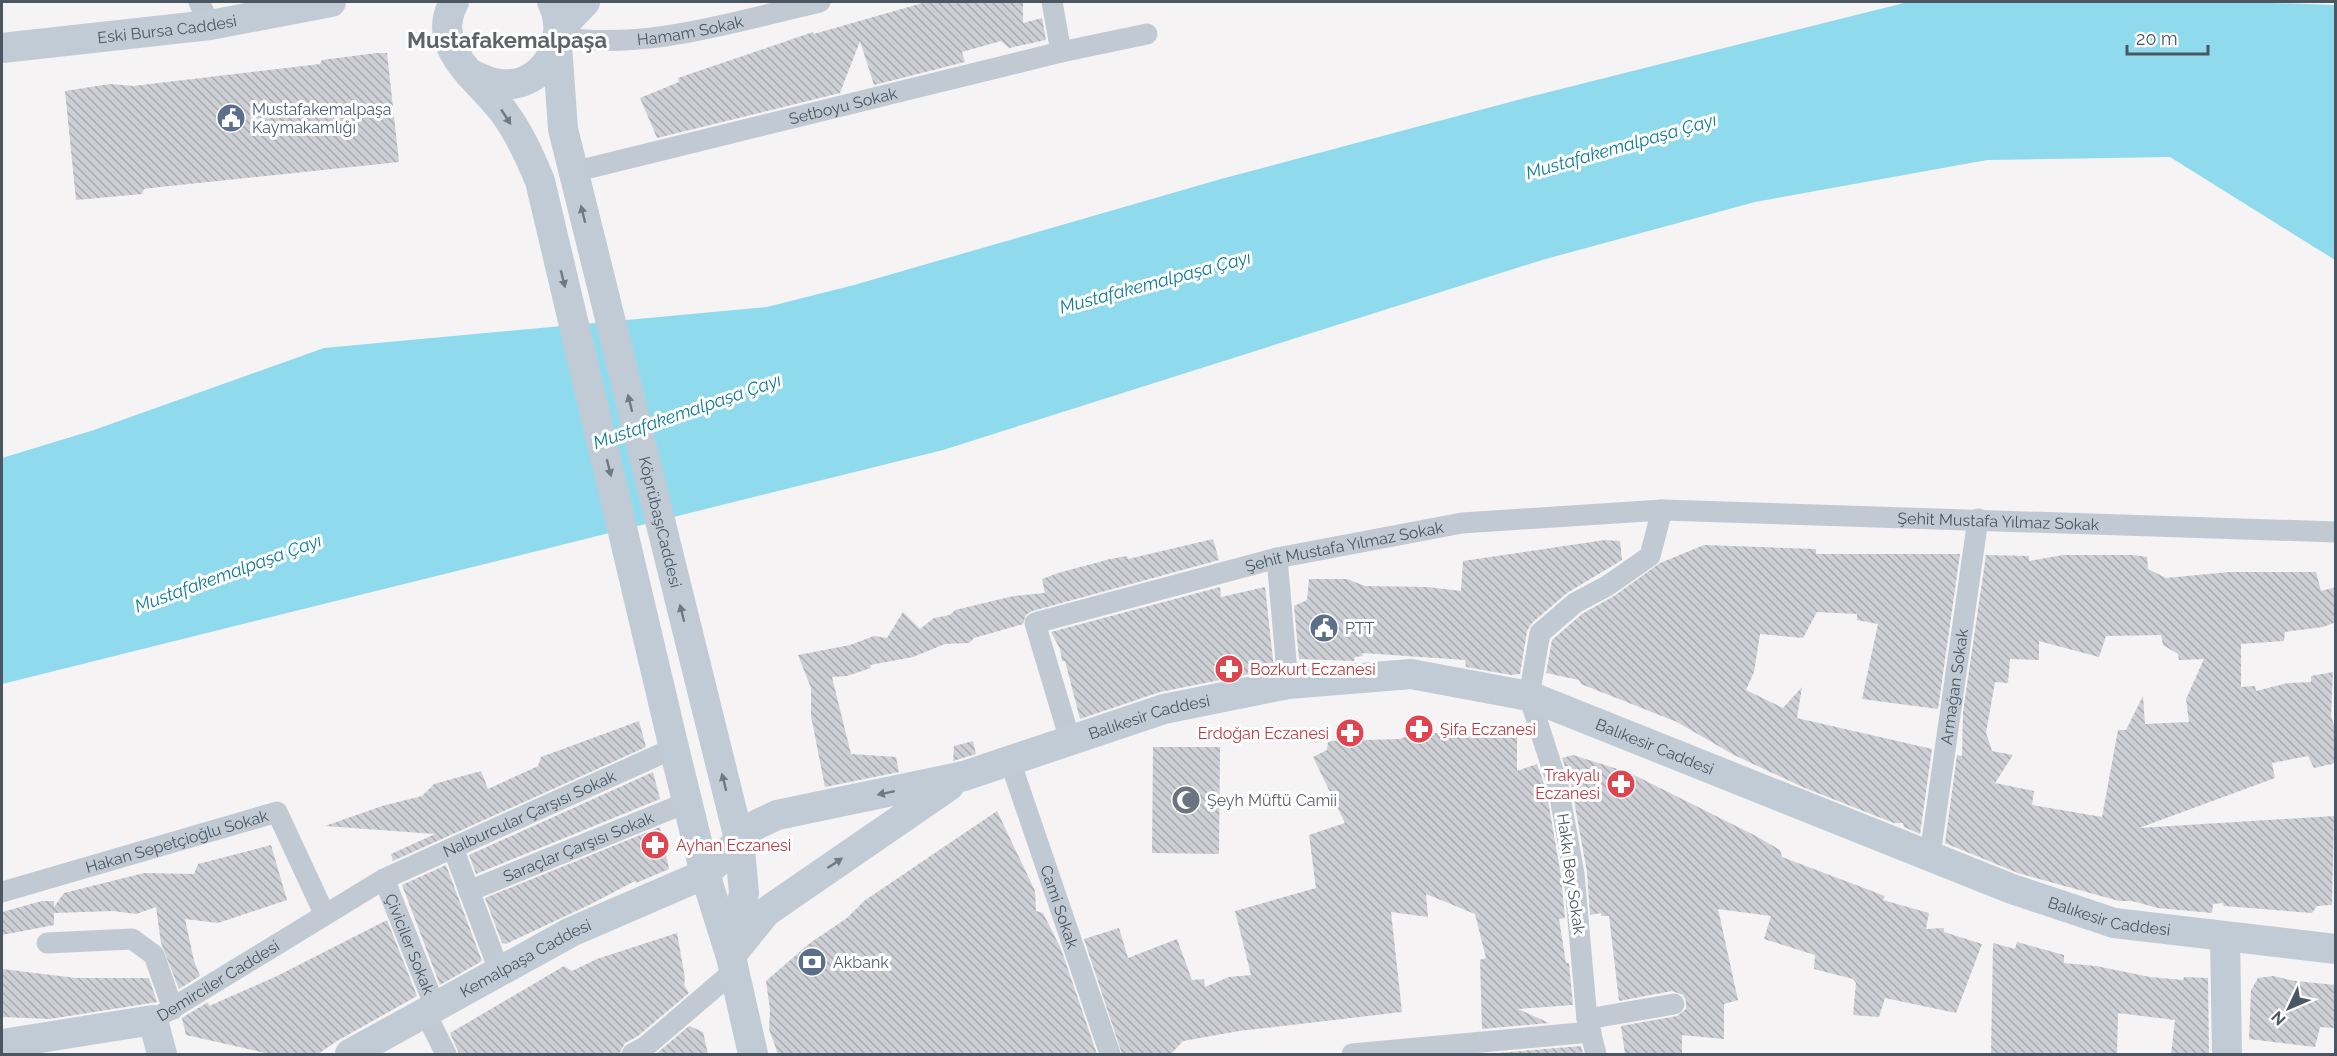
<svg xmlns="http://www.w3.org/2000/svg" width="2337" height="1056" font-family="Raleway,sans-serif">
  <defs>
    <pattern id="building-back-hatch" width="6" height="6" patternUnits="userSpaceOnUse" patternTransform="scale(1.5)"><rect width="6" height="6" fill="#cdcfd5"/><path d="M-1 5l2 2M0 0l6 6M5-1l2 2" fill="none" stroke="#a8abb0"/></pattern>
  </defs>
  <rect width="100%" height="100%" fill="#f5f3f3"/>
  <path fill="#90daee" d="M1908 2H2247L2335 5V260L2170 157 1987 160 1755 202 1542 260 943 450 2 684V458L94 430 324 348 767 307 854 285 1221 179 1529 97Z"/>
  <g fill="url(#building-back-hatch)" fill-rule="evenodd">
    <path d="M926 2H1023V23L1042 18 1046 40 1009 48 1001 41 962 52 965 62 874 85 860 41 840 93 657 138 640 98 679 82 678 78 813 32 814 34Z"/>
    <path d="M376 53H387L399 162 160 187 144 189 142 194 76 200 65 91 110 84 133 86 320 64 322 60Z"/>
    <path d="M1213 539 1219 560 1032 611 1026 615 1023 624 974 638 969 643 945 644 913 657 870 665 871 668 847 676 832 677 851 754 896 757 899 772 825 787 811 716V688L798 655 850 645 874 636 887 638 903 612 920 629 934 618 950 615 955 610 1014 596 1045 593 1042 579 1058 573 1110 559 1127 556 1128 559Z"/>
    <path d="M1605 540 1620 541 1622 560 1567 593 1532 623 1527 631 1520 674 1511 675 1466 667 1465 660 1363 653 1362 656 1355 657 1354 661 1299 659 1294 606 1307 600 1309 579H1347L1365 586 1427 587 1461 591 1463 561Z"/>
    <path d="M1704 545 1816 549V554H1960L1938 709 1862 699 1878 624 1857 620V614L1817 612 1803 638 1760 634 1754 672 1746 690 1783 708 1802 687 1797 718 1932 749 1920 834 1904 827 1903 823H1894L1805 788 1734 755 1677 722 1581 684 1579 680 1546 673 1552 640 1582 614 1614 596 1660 563Z"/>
    <path d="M1986 555 2029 556V561L2063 555H2133L2147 557 2148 569 2166 578 2229 572H2316L2321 591 2336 587V622L2323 627 2285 632 2284 641 2241 644V687L2255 686 2256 691 2288 683 2311 682V676L2333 672 2331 716 2336 732V763L2314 768 2308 756 2272 763 2275 778 2139 828 2334 816 2332 905 2317 906 2312 913 2224 906 2223 903 2213 904 2212 913 2158 908 2132 901H2119L2018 873 1945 843 1957 755 1962 756 1963 712ZM2161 635 2163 645 2178 654 2179 660 2204 659 2186 699 2189 722 2145 724 2143 696 2126 730H2118L2102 817 2032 805 2034 791 1995 783 2013 755 1992 751 1986 733 1995 682 2008 683 2010 659 2039 660V641L2099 657 2106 636Z"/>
    <path d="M1220 587 1221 597 1265 587 1274 669 1160 692 1080 719 1065 661H1062L1060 649 1051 632Z"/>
    <path d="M639 721 646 747 393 861 391 854 435 834 325 826 382 806 422 796 434 784 481 771 488 789 538 766 541 757Z"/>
    <path d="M1517 732V771L1537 764 1546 789 1561 876 1565 918 1559 919 1566 963H1569L1573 1005 1518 1009 1549 1023 1482 1029 1480 960 1486 958 1475 914 1426 894 1428 917 1391 912 1402 1012 1239 1031 1183 1041 1171 1054H1122L1084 939 1119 928 1128 958 1177 939 1192 980 1204 979 1205 987 1229 977 1251 975 1235 911 1316 888 1309 835 1345 823 1313 757 1327 750 1328 741 1400 739 1407 736 1435 735 1434 733Z"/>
    <path d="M973 741 976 754 953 761 954 746Z"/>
    <path d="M1153 747H1220L1219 854 1152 853Z"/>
    <path d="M1573 755 1630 773 1756 836 1780 850 1782 857 1885 896 1883 900 1929 913 1926 929 1944 928V932L1982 944 1956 1013 1885 998 1879 1017 1853 1015 1856 983 1853 979 1814 969 1815 955 1764 939 1771 916 1718 909 1738 1000 1724 1004V1039L1682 1035V1054H1625L1621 1026 1677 1016 1686 1009V1001L1683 995 1672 991 1619 1001 1609 916H1601V913L1590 915 1587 872 1571 784 1562 758Z"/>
    <path d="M653 772 660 799 476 874 469 855Z"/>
    <path d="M997 811 1035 891 1036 911 1043 913 1061 949 1097 1054H778L769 1029 770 1010 766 981 810 943 847 918 864 901Z"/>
    <path d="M660 827 669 869 636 883 635 881 591 904 506 944 502 943 485 898Z"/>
    <path d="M271 845 287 900 218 923 185 919 194 961 200 976 179 989 161 943 156 907 136 914 113 911 54 913V925L2 935V912L42 901H54V907L64 893 144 873 194 874 198 864Z"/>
    <path d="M446 865 482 961 440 985 402 885Z"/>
    <path d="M387 920 417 996 337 1041 318 1054H270L186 1035 182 1018 208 1002 209 1006 275 977Z"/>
    <path d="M677 933 685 978 684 985 689 993 638 1036 625 1043 619 1054H459L450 1033 564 966 572 971 597 959Z"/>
    <path d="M2017 942 2064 955V963L2096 966 2150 977 2183 980 2184 977 2208 978 2209 1054H2171L2175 1020 2118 1013 2117 1054H1991L1993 943 2015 949Z"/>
    <path d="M2 969 76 978H149L157 1002 50 1019 2 1017Z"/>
    <path d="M2273 976 2295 981 2336 985V1028L2320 1027 2315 1047 2249 1039 2251 990 2258 978Z"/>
    <path d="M689 1026 703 1032 708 1054H656Z"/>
    <path d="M1581 1046 1583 1054H1486Z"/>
  </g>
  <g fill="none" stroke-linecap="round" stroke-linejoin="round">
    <g stroke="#c1cad2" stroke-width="21">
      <path d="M199 2 210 25"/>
      <path id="s1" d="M559 37C646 51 736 21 820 2"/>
      <path d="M1061 52 1147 34"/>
      <path id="s2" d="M573 172 1061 52 1052 2"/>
      <path d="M1277 558 1288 684"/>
      <path id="s3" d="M1070 740 1035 623 1277 558 1462 523 1662 510 2336 532"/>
      <path id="s4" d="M1010 761 1110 1054"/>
      <path d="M453 848 500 973"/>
      <path id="s5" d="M1930 855 1978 519"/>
      <path id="s6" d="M384 879 436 1009"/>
      <path id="s7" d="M469 891 688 802"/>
      <path id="s8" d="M2 892 277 812 324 913"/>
      <path d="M47 943 132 939 154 955 173 1009"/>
      <path d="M426 1014 446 1054"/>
      <path d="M1587 1019 1674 1004"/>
      <path id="s9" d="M153 1020 384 879 674 748"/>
      <path d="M632 1054 645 1047 734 971"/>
      <path d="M1352 1054 1591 1032"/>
      <path d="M1596 1054 1587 1019 1574 874 1558 786 1529 696 1540 633 1575 603 1607 586 1650 556 1662 510"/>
    </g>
    <g stroke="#c1cbd6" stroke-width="30">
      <path d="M454 2C429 48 478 78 503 111 519 132 530 157 540 181L674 748 705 874 731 957 753 1054"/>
      <path d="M560 28 585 2"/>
      <path id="s10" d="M557 45 563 129 739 839 744 893 732 955"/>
      <path id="s11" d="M2 48 210 25 331 2"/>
      <path d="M469 73C479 78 488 83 500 84 545 89 571 38 552 2"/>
      <path d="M2225 937 2227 1054"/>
      <path d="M736 949 766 912 949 786"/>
      <path d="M2 1044 153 1020 162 1054"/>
      <path id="s12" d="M350 1054 571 932 705 874 754 826 777 815 964 776 1164 709 1288 684 1411 674 1529 696 2012 889 2114 923 2336 949"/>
    </g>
  </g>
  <defs><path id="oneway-solid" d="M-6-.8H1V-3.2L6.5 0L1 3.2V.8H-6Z" transform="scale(1.5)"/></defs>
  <g fill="#6e7984">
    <use href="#oneway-solid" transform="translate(506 117) rotate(57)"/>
    <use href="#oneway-solid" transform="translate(583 214) rotate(-104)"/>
    <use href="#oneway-solid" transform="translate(563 279) rotate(76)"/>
    <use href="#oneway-solid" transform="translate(630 403) rotate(-104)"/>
    <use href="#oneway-solid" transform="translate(609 468) rotate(76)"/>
    <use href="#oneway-solid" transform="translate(682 613) rotate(-104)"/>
    <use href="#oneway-solid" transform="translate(724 782) rotate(-104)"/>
    <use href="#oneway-solid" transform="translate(886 793) rotate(168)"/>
    <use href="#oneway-solid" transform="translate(835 863) rotate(-34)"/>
  </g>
  <defs>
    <g id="civic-disc" transform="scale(1.5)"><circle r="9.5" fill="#5c6f8a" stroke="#fff"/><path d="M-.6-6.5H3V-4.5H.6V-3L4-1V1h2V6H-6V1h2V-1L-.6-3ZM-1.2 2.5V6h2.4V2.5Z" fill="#fff"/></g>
    <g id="pharmacy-disc" transform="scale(1.5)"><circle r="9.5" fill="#e0444e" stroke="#fff"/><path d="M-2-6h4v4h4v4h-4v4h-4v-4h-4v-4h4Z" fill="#fff"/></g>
    <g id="mosque-disc" transform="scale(1.5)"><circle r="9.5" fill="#6b7280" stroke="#fff"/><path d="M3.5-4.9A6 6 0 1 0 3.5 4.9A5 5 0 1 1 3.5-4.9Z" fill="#fff"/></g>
    <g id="bank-disc" transform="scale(1.5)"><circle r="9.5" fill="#5c6f8a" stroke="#fff"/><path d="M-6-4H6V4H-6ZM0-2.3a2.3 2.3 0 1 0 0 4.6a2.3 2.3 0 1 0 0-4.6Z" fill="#fff"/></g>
  </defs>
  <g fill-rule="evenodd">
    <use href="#civic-disc" x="231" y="118"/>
    <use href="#civic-disc" x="1324" y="628"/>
    <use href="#pharmacy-disc" x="1229" y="669"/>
    <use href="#pharmacy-disc" x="1419" y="729"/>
    <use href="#pharmacy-disc" x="1350" y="733"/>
    <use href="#pharmacy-disc" x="1621" y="784"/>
    <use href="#mosque-disc" x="1186" y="800"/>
    <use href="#pharmacy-disc" x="655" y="845"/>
    <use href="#bank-disc" x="812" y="962"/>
  </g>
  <g text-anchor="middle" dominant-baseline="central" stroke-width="6" stroke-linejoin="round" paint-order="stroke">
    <g font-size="16" fill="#4a5661" stroke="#fff">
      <text stroke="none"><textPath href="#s11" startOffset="166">Eski Bursa Caddesi</textPath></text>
      <text stroke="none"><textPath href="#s1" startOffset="132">Hamam Sokak</textPath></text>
      <text stroke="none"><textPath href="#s2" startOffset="278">Setboyu Sokak</textPath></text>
      <text stroke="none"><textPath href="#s3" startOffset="1098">Şehit Mustafa Yılmaz Sokak</textPath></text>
      <text stroke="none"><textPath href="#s10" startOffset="489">KöprübaşıCaddesi</textPath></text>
      <text stroke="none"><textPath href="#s3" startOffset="441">Şehit Mustafa Yılmaz Sokak</textPath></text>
      <text stroke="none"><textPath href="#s5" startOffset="170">Armağan Sokak</textPath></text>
      <text stroke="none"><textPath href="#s12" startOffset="878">Balıkesir Caddesi</textPath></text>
      <text stroke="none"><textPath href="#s12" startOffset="1400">Balıkesir Caddesi</textPath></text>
      <text stroke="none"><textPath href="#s9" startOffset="430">Nalburcular Çarşısı Sokak</textPath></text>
      <text stroke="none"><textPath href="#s8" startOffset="182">Hakan Sepetçioğlu Sokak</textPath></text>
      <text stroke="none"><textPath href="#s7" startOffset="118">Saraçlar Çarşısı Sokak</textPath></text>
      <text transform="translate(1571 874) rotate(82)">Hakkı Bey Sokak</text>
      <text stroke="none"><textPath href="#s4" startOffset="154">Cami Sokak</textPath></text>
      <text stroke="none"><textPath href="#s12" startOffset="1886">Balıkesir Caddesi</textPath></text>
      <text stroke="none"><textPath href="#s6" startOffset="70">Çiviciler Sokak</textPath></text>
      <text stroke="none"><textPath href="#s12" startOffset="200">Kemalpaşa Caddesi</textPath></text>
      <text stroke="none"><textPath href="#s9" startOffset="76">Demirciler Caddesi</textPath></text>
    </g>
    <g font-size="16" fill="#4e5e75" stroke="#fff" text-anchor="start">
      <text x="252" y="109">Mustafakemalpaşa<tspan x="252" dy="18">Kaymakamlığı</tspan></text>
      <text x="1345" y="628">PTT</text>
      <text x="833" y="962">Akbank</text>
    </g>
    <g font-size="16" fill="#be3a42" stroke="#fff" text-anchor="start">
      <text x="1250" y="669">Bozkurt Eczanesi</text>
      <text x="1440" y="729">Şifa Eczanesi</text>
      <text x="1329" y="733" text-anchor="end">Erdoğan Eczanesi</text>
      <text x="1600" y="775" text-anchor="end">Trakyalı<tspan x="1600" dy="18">Eczanesi</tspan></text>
      <text x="676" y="845">Ayhan Eczanesi</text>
    </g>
    <g font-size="16" fill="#5b616d" stroke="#fff" text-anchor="start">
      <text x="1207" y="800">Şeyh Müftü Camii</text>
    </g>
    <g font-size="18" font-style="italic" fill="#0c7c9b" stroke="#fff">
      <text transform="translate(1621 146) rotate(-16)">Mustafakemalpaşa Çayı</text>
      <text transform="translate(1155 282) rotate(-15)">Mustafakemalpaşa Çayı</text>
      <text transform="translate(687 411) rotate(-19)">Mustafakemalpaşa Çayı</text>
      <text transform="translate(228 573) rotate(-20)">Mustafakemalpaşa Çayı</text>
    </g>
    <g font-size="22" font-weight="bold" fill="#5f6368" stroke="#fff">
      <text x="507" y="40">Mustafakemalpaşa</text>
    </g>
  </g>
  <rect width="2337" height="1056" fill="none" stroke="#4a5661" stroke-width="6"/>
  <g transform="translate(2289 1008) rotate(226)" stroke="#ffffff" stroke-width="4.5" paint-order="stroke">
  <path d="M0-4.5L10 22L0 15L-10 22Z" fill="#4a5661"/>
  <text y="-9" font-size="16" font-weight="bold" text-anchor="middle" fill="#4a5661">N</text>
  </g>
  <path d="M2127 45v9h81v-9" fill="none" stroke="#4a5661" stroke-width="3"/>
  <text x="2136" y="45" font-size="18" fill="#4a5661" stroke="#ffffff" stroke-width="4.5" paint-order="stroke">20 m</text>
</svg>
